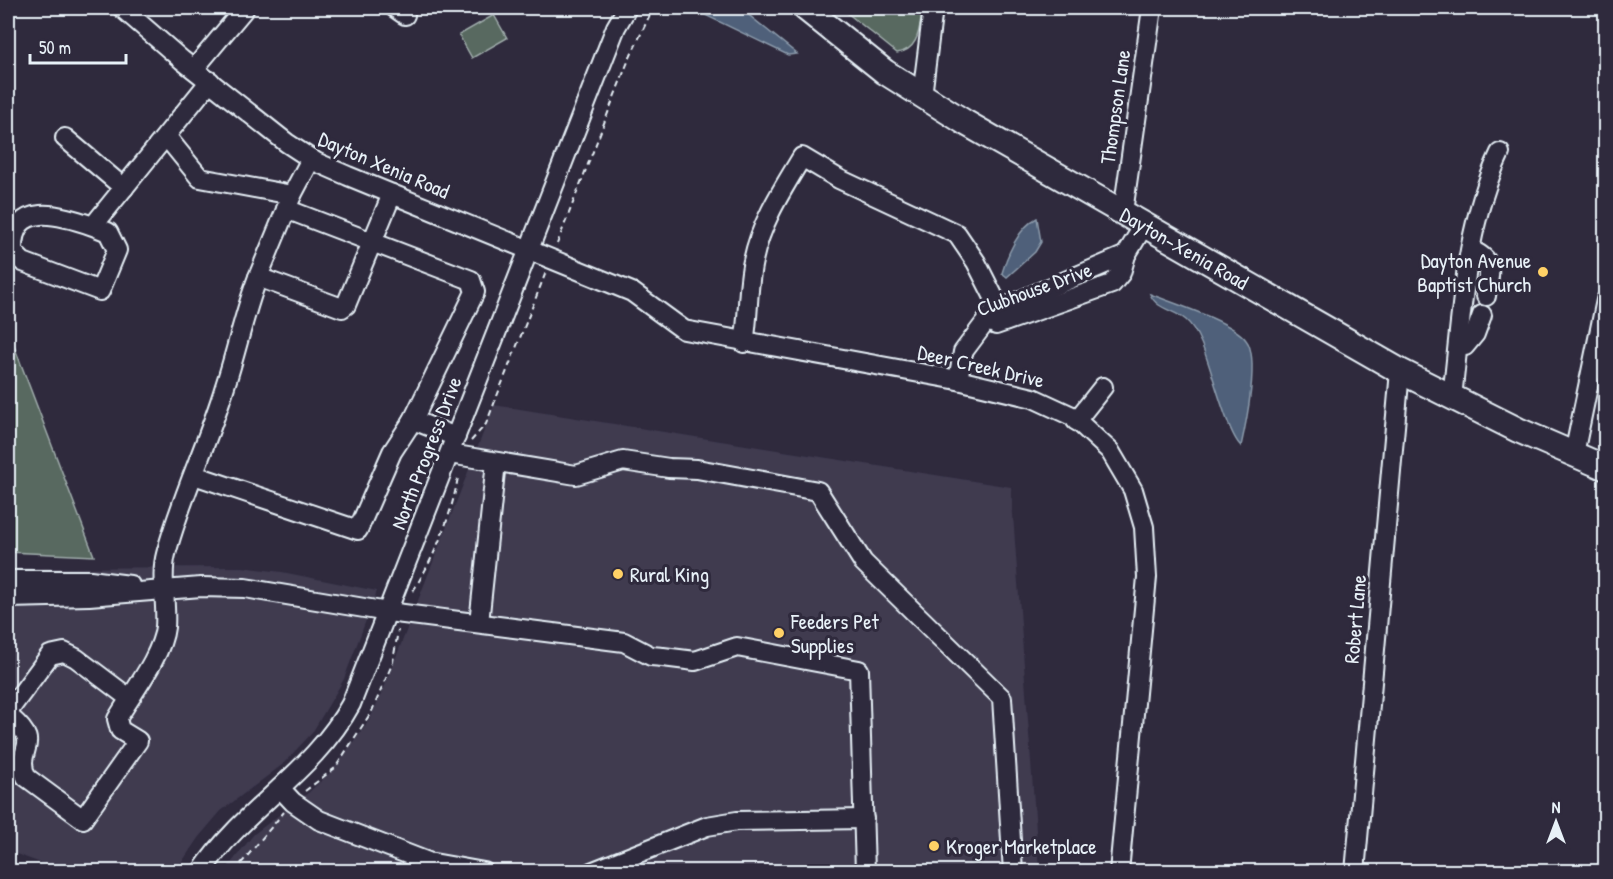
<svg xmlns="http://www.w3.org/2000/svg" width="1613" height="879" font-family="'Patrick Hand',sans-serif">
  <rect width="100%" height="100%" fill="#2f2a3d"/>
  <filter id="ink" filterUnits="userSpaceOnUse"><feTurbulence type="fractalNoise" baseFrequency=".0167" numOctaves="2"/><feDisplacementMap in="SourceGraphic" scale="12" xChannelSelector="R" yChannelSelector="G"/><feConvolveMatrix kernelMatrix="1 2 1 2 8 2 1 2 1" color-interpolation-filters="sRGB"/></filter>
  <g filter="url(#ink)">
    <g fill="#3f3a50">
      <path d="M494 405 1011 487 1039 871 224 872 254 834 308 793 331 772 370 719 384 688Z"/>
      <path d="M242 567 282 572 377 591 344 679 312 733 282 765 221 811 198 838 176 871H63L8 851V568Z"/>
    </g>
    <g fill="#596960" stroke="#a0adac" stroke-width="1.5">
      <path d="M841 8H923C919 27 920 50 897 53Z"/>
      <path d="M494 15 507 38 472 58 459 35Z"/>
      <path d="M8 330 94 556 8 552Z"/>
    </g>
    <g fill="#4f617a" stroke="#8c9bac" stroke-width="1.5">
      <path d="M703 8H740L797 54 788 55 697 11Z"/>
      <path d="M1037 218 1041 242 1035 252 1007 277 1002 273C1007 255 1019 227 1037 218Z"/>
      <path d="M1150 294C1173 303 1233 322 1246 340 1260 357 1246 424 1241 446 1227 434 1211 365 1201 343 1198 336 1192 325 1186 320 1173 309 1157 310 1150 294Z"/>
    </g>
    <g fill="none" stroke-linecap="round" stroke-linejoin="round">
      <g stroke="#e8f1f8" stroke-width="22">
        <g id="minor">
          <path d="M122 8 182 60 287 143 316 162 348 176 632 292 684 330 958 380 1033 398 1072 416 1110 451 1133 490 1144 527 1147 577 1119 872"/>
          <path d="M395 8 405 15"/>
          <path d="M194 69 245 8"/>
          <path d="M922 96 933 8"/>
          <path d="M166 136 200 178 292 195 311 159"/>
          <path d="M65 138 124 188"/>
          <path d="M292 195 258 277 342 308 346 305 392 194"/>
          <path d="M286 209 471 280 475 292 413 420 456 437"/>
          <path d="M1123 212 1152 8"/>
          <path d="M93 226 108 232 117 250 100 291 23 262 13 252C11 199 61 215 93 226L210 81"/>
          <path d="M1471 250C1496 260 1489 273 1486 296"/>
          <path d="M996 325 1112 284 1121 273 1126 255 1144 225"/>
          <path d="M744 343C749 316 747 287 753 261 761 222 782 190 802 157L839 179 957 234 976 262 1006 321"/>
          <path d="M1458 346H1465L1475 334 1482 315"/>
          <path d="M958 380 963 352 993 312 1126 255"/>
          <path d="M1452 397C1462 314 1464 229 1500 153"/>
          <path d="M1076 421 1103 387"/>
          <path d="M450 454 576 475 623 461 669 468 697 469 818 491 863 562 1002 698 1013 872"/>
          <path d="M1574 454 1606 300"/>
          <path d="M194 475 358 530 392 452 413 420"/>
          <path d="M8 580H90L130 585"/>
          <path d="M8 598 89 596 201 587 245 588 388 612 624 642 651 656 663 657 695 661 737 647 859 670 865 872"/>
          <path d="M479 623 496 462"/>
          <path d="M129 698 76 658 64 652 50 655 10 709V717C45 747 14 746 26 777L83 819 138 741 120 730 117 719C132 693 162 656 165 627 167 604 160 576 166 554 181 497 208 443 225 386 237 350 244 313 258 277"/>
          <path d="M280 788 293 802 319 820 428 862 484 872"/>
          <path d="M201 872C244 808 314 772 351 704L616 27 627 8"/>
          <path d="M591 872 707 826 737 821 864 819"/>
          <path d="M1355 872 1400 371"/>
        </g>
      </g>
      <g stroke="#e8f1f8" stroke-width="28">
        <g id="major">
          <path id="s1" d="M805 8 885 72 966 123 1400 371 1518 430 1606 468"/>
        </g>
      </g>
      <g stroke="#e8f1f8" stroke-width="2" stroke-dasharray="6 4.5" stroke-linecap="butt">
        <path d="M557 244 627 64 653 8"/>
        <path d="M471 441 486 424 546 272"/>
        <path d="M413 591C435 556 451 518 458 477"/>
        <path d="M305 791 335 768 372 711 393 662 398 630"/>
        <path d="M234 872 284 812"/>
      </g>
      <use href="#minor" stroke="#2f2a3d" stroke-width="18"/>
      <use href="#major" stroke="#2f2a3d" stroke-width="24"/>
    </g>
  </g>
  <g fill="#ffd166" stroke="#2f2a3d" stroke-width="2">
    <circle cx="1543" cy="272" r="6"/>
    <circle cx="618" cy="574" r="6"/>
    <circle cx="779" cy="633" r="6"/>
    <circle cx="934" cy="846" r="6"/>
  </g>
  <g text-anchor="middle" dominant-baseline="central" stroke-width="6" stroke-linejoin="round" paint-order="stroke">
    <g font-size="21" fill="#e8f1f8" stroke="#2f2a3d">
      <text transform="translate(1115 107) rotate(-82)">Thompson Lane</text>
      <text transform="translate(384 165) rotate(23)">Dayton Xenia Road</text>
      <text stroke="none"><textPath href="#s1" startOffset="450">Dayton-Xenia Road</textPath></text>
      <text transform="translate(1034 289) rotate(-20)">Clubhouse Drive</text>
      <text transform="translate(981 366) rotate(13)">Deer Creek Drive</text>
      <text transform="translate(426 453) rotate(-69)">North Progress Drive</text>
      <text transform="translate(1355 619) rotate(-85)">Robert Lane</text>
    </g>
    <g font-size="21" fill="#e8f1f8" stroke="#2f2a3d" text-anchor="start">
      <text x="1531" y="260" text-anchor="end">Dayton Avenue<tspan x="1531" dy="24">Baptist Church</tspan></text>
      <text x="630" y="574">Rural King</text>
      <text x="791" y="621">Feeders Pet<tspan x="791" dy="24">Supplies</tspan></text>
      <text x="946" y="846">Kroger Marketplace</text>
    </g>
  </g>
  <rect width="1613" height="879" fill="none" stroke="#2f2a3d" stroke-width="30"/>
  <rect x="15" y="15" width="1583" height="849" fill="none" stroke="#e8f1f8" stroke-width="2" filter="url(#ink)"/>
  <g transform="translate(1556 822)" stroke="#2f2a3d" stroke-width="4.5" paint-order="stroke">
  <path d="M0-4.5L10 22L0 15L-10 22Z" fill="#e8f1f8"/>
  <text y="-9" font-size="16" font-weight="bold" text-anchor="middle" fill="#e8f1f8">N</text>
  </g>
  <path d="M30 54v9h96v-9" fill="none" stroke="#e8f1f8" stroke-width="3"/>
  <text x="39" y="54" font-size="18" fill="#e8f1f8" stroke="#2f2a3d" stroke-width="4.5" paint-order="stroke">50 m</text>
</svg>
